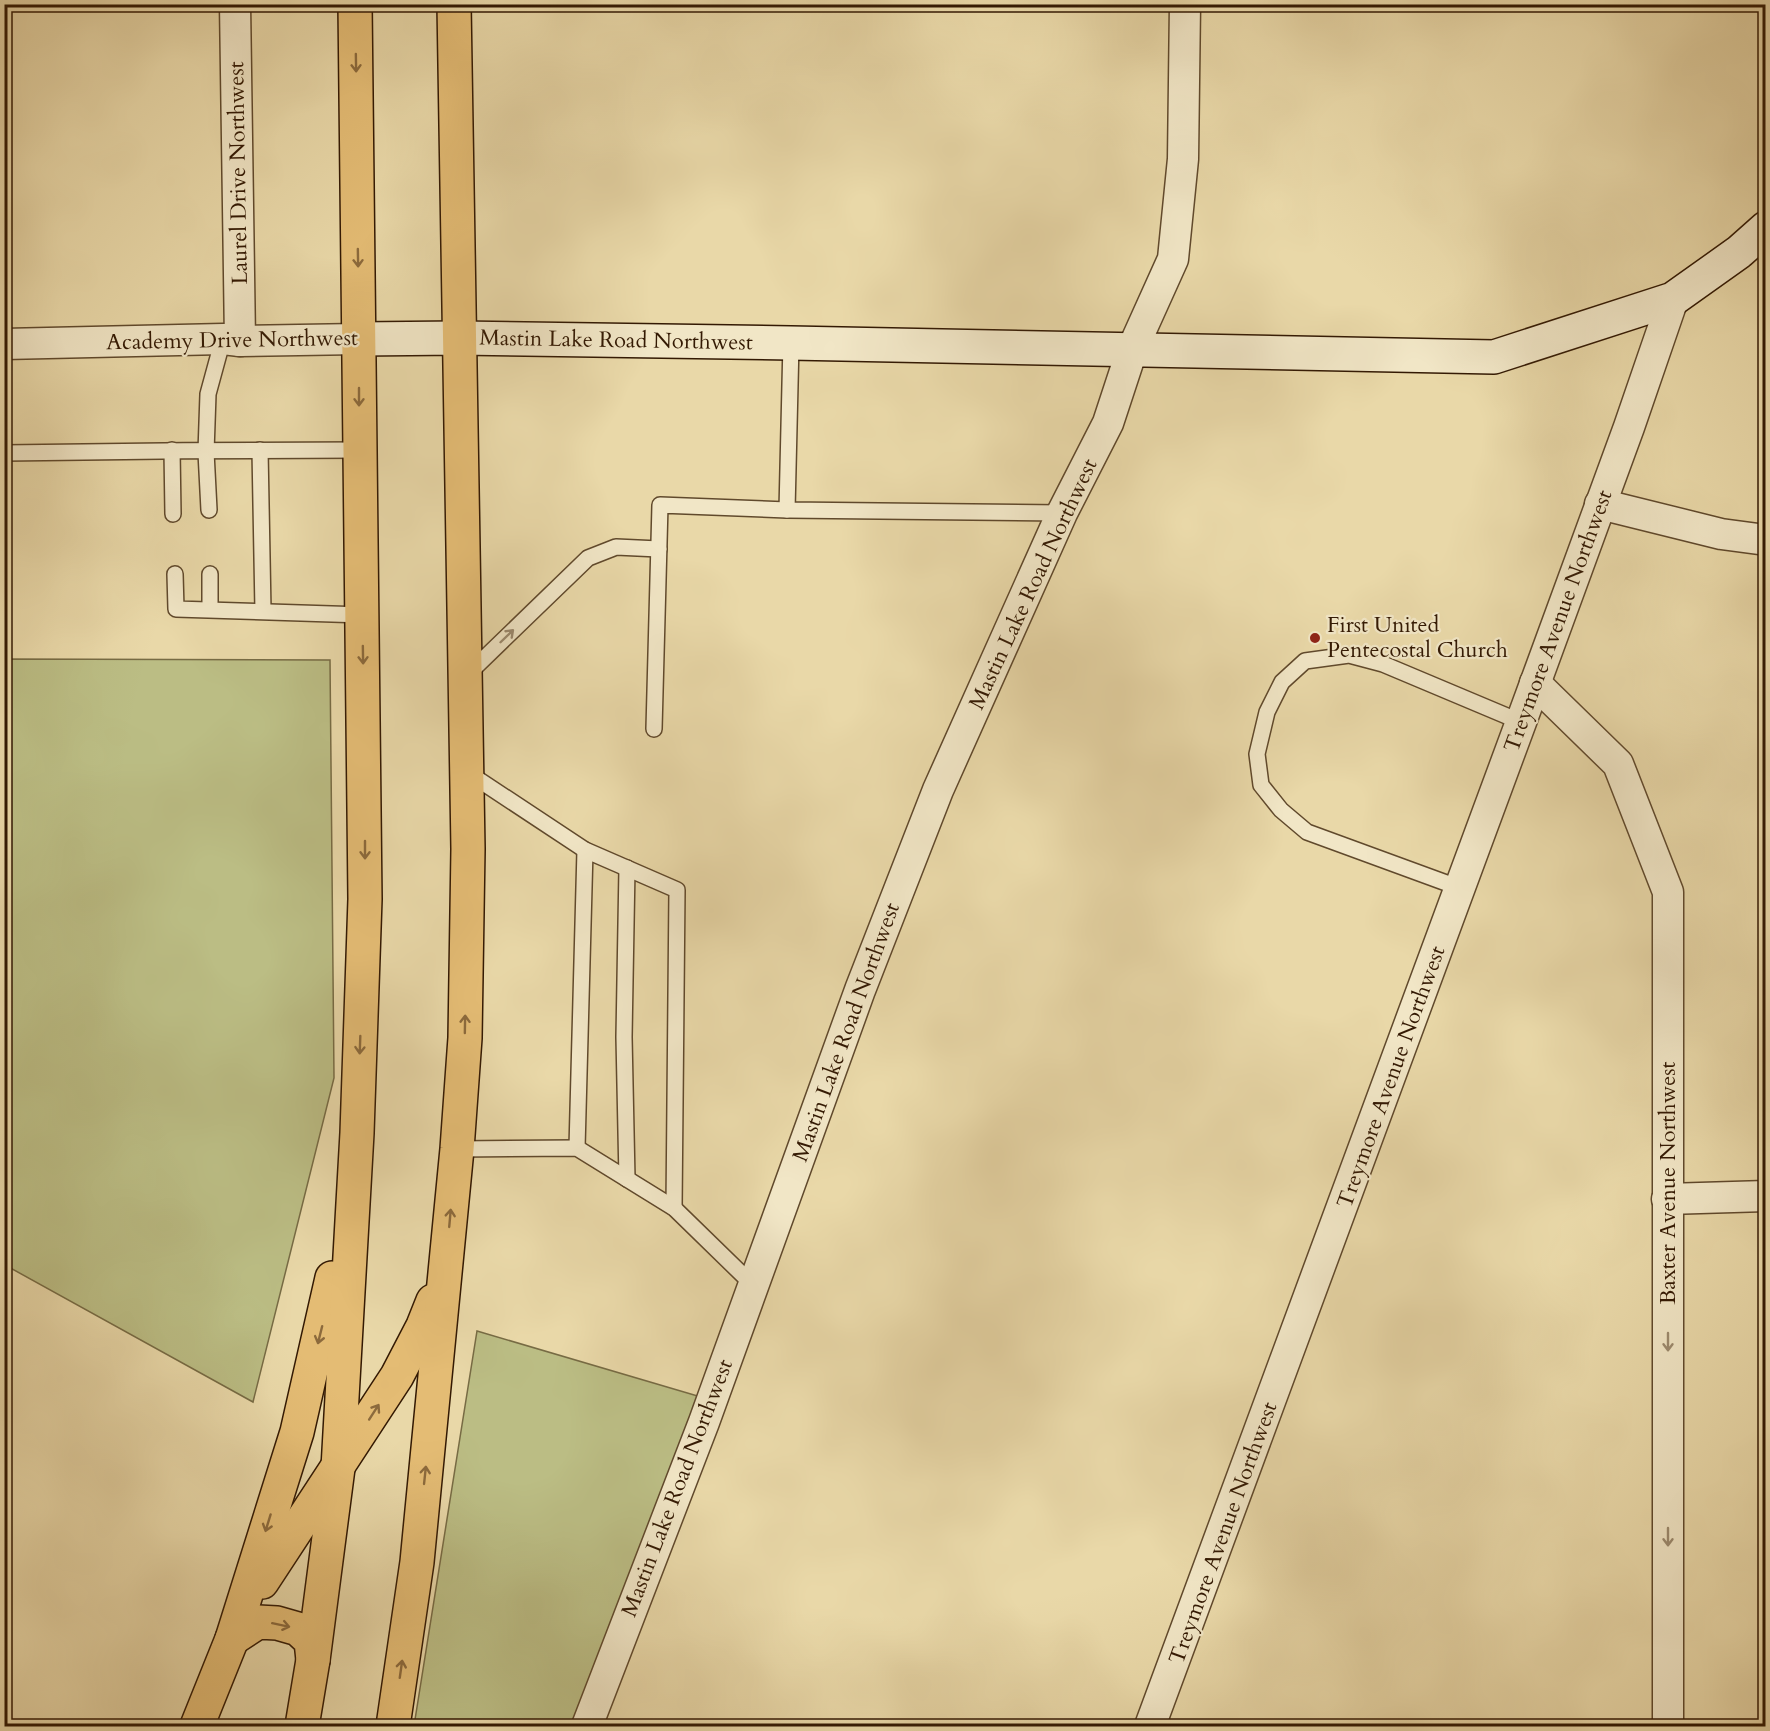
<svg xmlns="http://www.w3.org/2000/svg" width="1770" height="1731" font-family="Cardo,serif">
  <rect width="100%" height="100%" fill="#e9d8a8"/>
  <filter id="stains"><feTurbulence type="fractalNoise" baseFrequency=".00333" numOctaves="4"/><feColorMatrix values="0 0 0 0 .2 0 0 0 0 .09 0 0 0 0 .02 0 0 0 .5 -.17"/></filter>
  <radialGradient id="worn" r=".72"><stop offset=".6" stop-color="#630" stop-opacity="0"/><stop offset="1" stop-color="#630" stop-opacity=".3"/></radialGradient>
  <g fill="#bbbd84" stroke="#776b44" stroke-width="1.5">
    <path d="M5 659 330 660 334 1078 253 1402 5 1265Z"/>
    <path d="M477 1331 701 1397 580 1726H414Z"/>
  </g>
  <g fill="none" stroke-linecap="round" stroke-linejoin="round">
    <g stroke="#60492c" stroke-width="18">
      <g id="lane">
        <path d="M172 450 173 514"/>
        <path d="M260 450 263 611"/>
        <path d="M4 453C123 451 241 450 360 450"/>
        <path d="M209 510 206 452 208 394 223 339"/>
        <path d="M787 510 791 343"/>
        <path d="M175 574 176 609 363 615"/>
        <path d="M210 574V609"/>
        <path d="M467 675 588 558 616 547 659 549"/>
        <path d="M654 729 660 505 787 510 1062 513"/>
        <path d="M467 772 585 850 677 890 674 1208"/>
        <path d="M627 868 624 1037 627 1179"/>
        <path d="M1460 888 1307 832 1281 810 1261 785 1257 754 1267 712 1282 682 1305 661 1349 655 1383 664 1521 722"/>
        <path d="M577 1148 585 850"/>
        <path d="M457 1149 577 1148 674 1208 753 1285"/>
      </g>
    </g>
    <g stroke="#60492c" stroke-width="33">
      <g id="street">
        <path d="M235 4 240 341"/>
        <path d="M4 344 223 339 240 341 359 339"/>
        <path d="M1600 504 1721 534 1766 540"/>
        <path d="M1535 683 1618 764 1668 892V1726"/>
        <path d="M1667 1199 1766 1196"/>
        <path d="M587 1726 704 1422 860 990 938 790 1062 513 1108 423 1132 350 1173 259 1183 159 1185 4"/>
        <path d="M1150 1726 1521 722 1629 427 1673 299"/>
      </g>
    </g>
    <g stroke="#331903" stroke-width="36">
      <path id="secondary" d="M359 339 459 338 791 343 1494 357 1673 299 1739 252 1766 228"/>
    </g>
    <g stroke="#331903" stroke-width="36">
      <g id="highway">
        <path d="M262 1582 397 1376 423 1326 433 1301"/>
        <path d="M232 1639 258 1622 277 1623 298 1629 311 1641 313 1660"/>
        <path d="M197 1726 232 1639 297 1432 332 1278"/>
        <path d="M302 1726 313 1660 338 1468 357 1133 365 899 355 4"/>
        <path d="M393 1726 417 1562 457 1149 465 1038 468 849 454 4"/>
      </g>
    </g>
    <use href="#lane" stroke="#f1e6c6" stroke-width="15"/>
    <use href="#street" stroke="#f1e6c6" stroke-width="30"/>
    <use href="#secondary" stroke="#f1e6c6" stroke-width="33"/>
    <use href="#highway" stroke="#e4bc74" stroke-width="33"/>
  </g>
  <defs><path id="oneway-shaft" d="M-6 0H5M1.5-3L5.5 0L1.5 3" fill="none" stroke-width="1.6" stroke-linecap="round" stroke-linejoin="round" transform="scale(1.5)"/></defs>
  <g stroke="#8c6a3c">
    <use href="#oneway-shaft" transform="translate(356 63) rotate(89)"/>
    <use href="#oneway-shaft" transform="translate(358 258) rotate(89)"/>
    <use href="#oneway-shaft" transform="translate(359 397) rotate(90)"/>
    <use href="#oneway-shaft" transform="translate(363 655) rotate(89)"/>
    <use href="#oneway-shaft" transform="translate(365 850) rotate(90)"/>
    <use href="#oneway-shaft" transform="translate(465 1024) rotate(-89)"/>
    <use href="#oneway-shaft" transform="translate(360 1045) rotate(92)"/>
    <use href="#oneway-shaft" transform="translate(450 1218) rotate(-85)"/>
    <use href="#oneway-shaft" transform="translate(320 1335) rotate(104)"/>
    <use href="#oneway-shaft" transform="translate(374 1412) rotate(-57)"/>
    <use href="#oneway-shaft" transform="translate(425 1475) rotate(-84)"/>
    <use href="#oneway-shaft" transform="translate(268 1523) rotate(107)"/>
    <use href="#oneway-shaft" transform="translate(281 1625) rotate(12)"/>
    <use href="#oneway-shaft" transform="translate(401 1669) rotate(-82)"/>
  </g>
  <g stroke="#9c8a6e">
    <use href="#oneway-shaft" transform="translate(507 636) rotate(-44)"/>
    <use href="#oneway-shaft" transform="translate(1668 1342) rotate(90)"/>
    <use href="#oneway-shaft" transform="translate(1668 1537) rotate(90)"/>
  </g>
  <circle fill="#8f2418" stroke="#f1e6c6" stroke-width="2" cx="1315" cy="638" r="6"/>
  <g text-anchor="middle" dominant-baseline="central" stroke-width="4.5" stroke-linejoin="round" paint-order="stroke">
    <g font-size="22" fill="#331903" stroke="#f1e6c6">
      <text transform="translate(238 173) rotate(-91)">Laurel Drive Northwest</text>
      <text transform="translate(232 340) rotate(-1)">Academy Drive Northwest</text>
      <text transform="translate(616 340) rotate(1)">Mastin Lake Road Northwest</text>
      <text transform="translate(1033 584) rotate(-65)">Mastin Lake Road Northwest</text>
      <text transform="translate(1558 621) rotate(-70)">Treymore Avenue Northwest</text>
      <text transform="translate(846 1032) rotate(-70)">Mastin Lake Road Northwest</text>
      <text transform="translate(1391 1077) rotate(-70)">Treymore Avenue Northwest</text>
      <text transform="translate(1668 1183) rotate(-90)">Baxter Avenue Northwest</text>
      <text transform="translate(677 1488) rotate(-69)">Mastin Lake Road Northwest</text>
      <text transform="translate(1223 1533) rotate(-70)">Treymore Avenue Northwest</text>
    </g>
    <g font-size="22" fill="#331903" stroke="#f1e6c6" text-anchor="start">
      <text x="1327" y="625">First United<tspan x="1327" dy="25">Pentecostal Church</tspan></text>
    </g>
  </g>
  <rect width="1770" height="1731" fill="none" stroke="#e9d8a8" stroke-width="24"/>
  <rect x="6" y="6" width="1758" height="1719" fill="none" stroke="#331903" stroke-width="3"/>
  <rect x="12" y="12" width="1746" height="1707" fill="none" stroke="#331903" stroke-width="1.5"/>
  <rect width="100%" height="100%" filter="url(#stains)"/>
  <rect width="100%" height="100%" fill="url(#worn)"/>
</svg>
